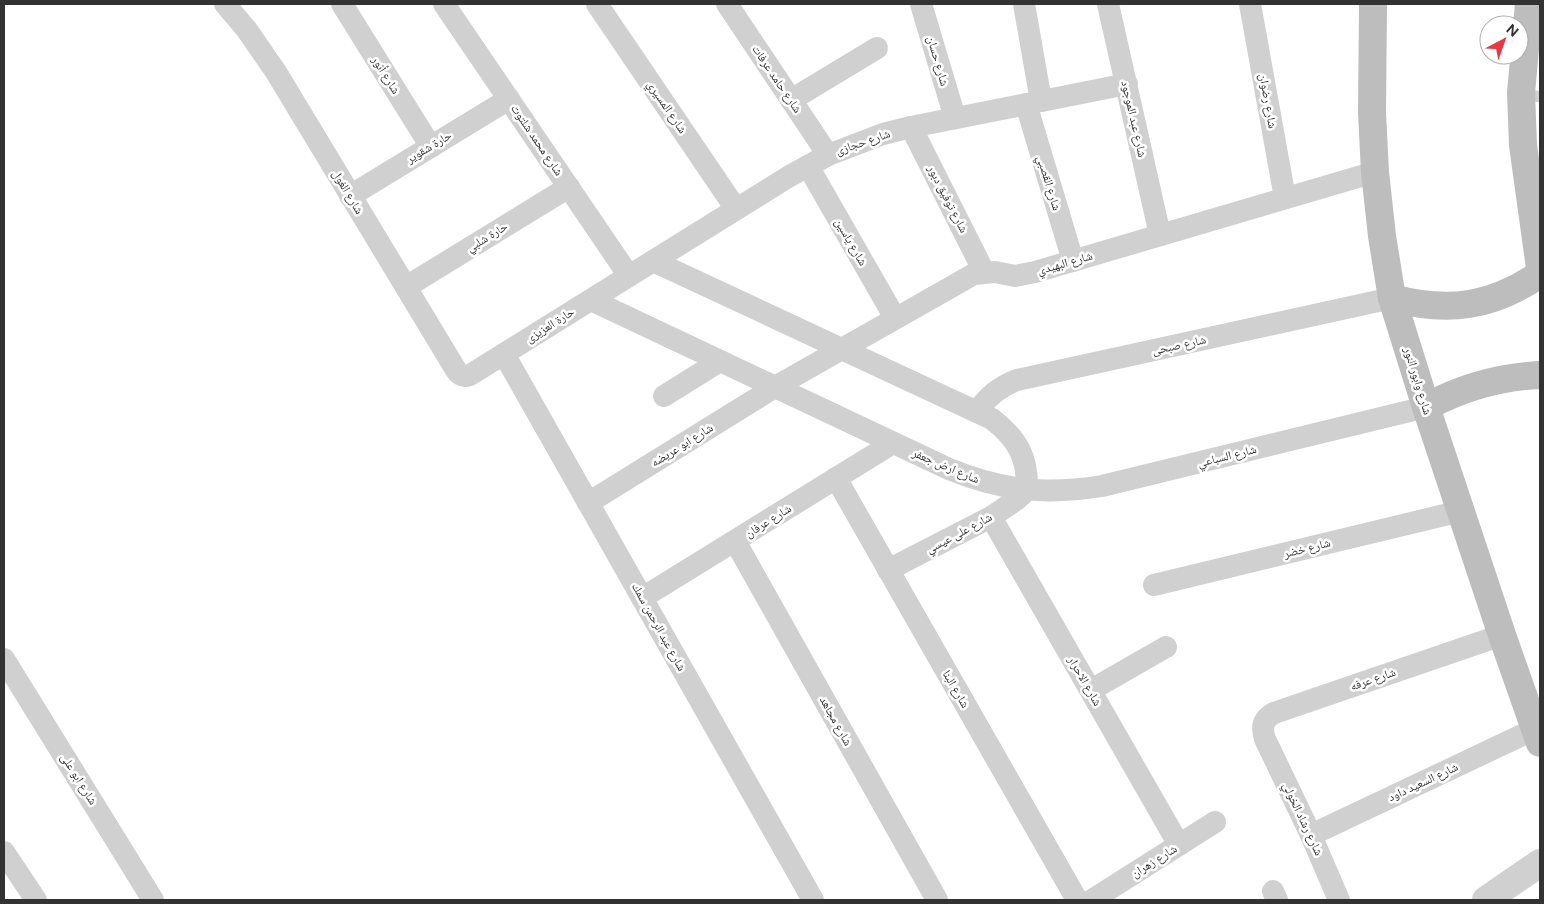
<svg xmlns="http://www.w3.org/2000/svg" width="1544" height="904" font-family="Figtree,'Noto Naskh Arabic',sans-serif">
  <rect width="100%" height="100%" fill="#fff"/>
  <g fill="none" stroke-linecap="round" stroke-linejoin="round">
    <path stroke="#d0d0d0" stroke-width="11" d="M1521 93 1540 97"/>
    <g stroke="#d0d0d0" stroke-width="22">
      <path d="M225 4 247 30 276 72 456 370C460 376 464 377 470 375L788 177 828 155 883 134 911 127 1127 84"/>
      <path d="M342 4 431 147"/>
      <path d="M444 4 629 276"/>
      <path d="M597 4 736 209"/>
      <path d="M727 4 828 155"/>
      <path d="M921 4 955 118"/>
      <path d="M1024 4 1041 101"/>
      <path d="M1108 4 1160 235"/>
      <path d="M1250 4 1285 198"/>
      <path d="M791 100 877 48"/>
      <path d="M1026 104 1073 261"/>
      <path d="M911 127 984 272"/>
      <path d="M808 166 895 318"/>
      <path d="M350 196 509 99"/>
      <path d="M653 261 992 419C1018 439 1028 458 1027 490"/>
      <path d="M406 287 569 187"/>
      <path d="M591 300 949 469C1003 491 1045 495 1102 486L1426 407"/>
      <path d="M504 354 813 900"/>
      <path d="M664 396 720 361"/>
      <path d="M977 412C988 396 999 387 1017 380L1392 298"/>
      <path d="M836 478 1077 900"/>
      <path d="M588 503 775 387 974 274 995 272 1015 276 1035 272 1375 172"/>
      <path d="M991 517 1179 845"/>
      <path d="M735 541 937 900"/>
      <path d="M888 570 991 517 1016 500 1027 490"/>
      <path d="M1154 585 1461 511"/>
      <path d="M642 598 893 443"/>
      <path d="M4 659 153 900"/>
      <path d="M1091 690 1166 647"/>
      <path d="M1311 835 1535 729"/>
      <path d="M4 852 36 900"/>
      <path d="M1273 891 1277 900"/>
      <path d="M1092 900 1215 822"/>
      <path d="M1339 900 1311 835 1265 739C1261 727 1263 719 1274 713L1502 635"/>
    </g>
    <path stroke="#d0d0d0" stroke-width="28" d="M1486 900 1540 863"/>
    <g stroke="#bdbdbd" stroke-width="28">
      <path d="M1373 4 1372 113 1375 172 1382 236 1392 298 1426 407 1502 635 1540 743"/>
      <path d="M1529 4 1521 93 1523 145 1540 268"/>
      <path d="M1392 298C1448 313 1492 307 1540 274"/>
      <path d="M1426 407C1463 387 1499 377 1540 375"/>
    </g>
  </g>
  <g text-anchor="middle" dominant-baseline="central" stroke-width="5" stroke-linejoin="round" paint-order="stroke">
    <g font-size="12" fill="#333" stroke="#fff">
      <text transform="translate(938 61) rotate(74)">شارع حسان</text>
      <text transform="translate(386 75) rotate(58)">شارع أنور</text>
      <text transform="translate(777 79) rotate(56)">شارع حامد عرفات</text>
      <text transform="translate(1268 101) rotate(80)">شارع رضوان</text>
      <text transform="translate(667 107) rotate(56)">شارع المسيري</text>
      <text transform="translate(1134 119) rotate(77)">شارع عبد الموجود</text>
      <text transform="translate(537 140) rotate(56)">شارع محمد شلتوت</text>
      <text transform="translate(863 142) rotate(-19)">شارع حجازى</text>
      <text transform="translate(429 147) rotate(-31)">حارة شقوير</text>
      <text transform="translate(1049 183) rotate(73)">شارع القصبي</text>
      <text transform="translate(348 192) rotate(59)">شارع الغول</text>
      <text transform="translate(948 199) rotate(63)">شارع توفيق دبور</text>
      <text transform="translate(487 237) rotate(-31)">حارة شلبي</text>
      <text transform="translate(851 242) rotate(60)">شارع ياسين</text>
      <text transform="translate(1065 263) rotate(-16)">شارع البهيدي</text>
      <text transform="translate(550 325) rotate(-32)">حارة العزيزى</text>
      <text transform="translate(1179 345) rotate(-12)">شارع صبحى</text>
      <text transform="translate(1418 381) rotate(73)">شارع وابور النور</text>
      <text transform="translate(682 445) rotate(-32)">شارع ابو عريضه</text>
      <text transform="translate(1227 456) rotate(-14)">شارع السباعي</text>
      <text transform="translate(946 466) rotate(23)">شارع ارض جعفر</text>
      <text transform="translate(768 521) rotate(-32)">شارع عرفان</text>
      <text transform="translate(959 533) rotate(-28)">شارع على عيسي</text>
      <text transform="translate(1307 548) rotate(-14)">شارع خضر</text>
      <text transform="translate(659 627) rotate(61)">شارع عبد الرحمن سمك</text>
      <text transform="translate(1373 679) rotate(-19)">شارع عرفه</text>
      <text transform="translate(1085 681) rotate(60)">شارع الاحرار</text>
      <text transform="translate(956 689) rotate(60)">شارع البنا</text>
      <text transform="translate(836 721) rotate(61)">شارع مجاهد</text>
      <text transform="translate(79 779) rotate(58)">شارع ابو على</text>
      <text transform="translate(1423 782) rotate(-25)">شارع السعيد داود</text>
      <text transform="translate(1303 819) rotate(65)">شارع رشاد الخولي</text>
      <text transform="translate(1154 861) rotate(-32)">شارع زهران</text>
    </g>
  </g>
  <rect width="1544" height="904" fill="none" stroke="#333333" stroke-width="10"/>
  <g transform="translate(1504 40) rotate(41)"><circle r="24" fill="#ffffff" stroke="#adadad"/>
  <path d="M0-4L9 19L0 12L-9 19Z" fill="#e63946"/>
  <text y="-8" font-size="14" font-weight="bold" text-anchor="middle" fill="#333333">N</text>
  </g>
</svg>
